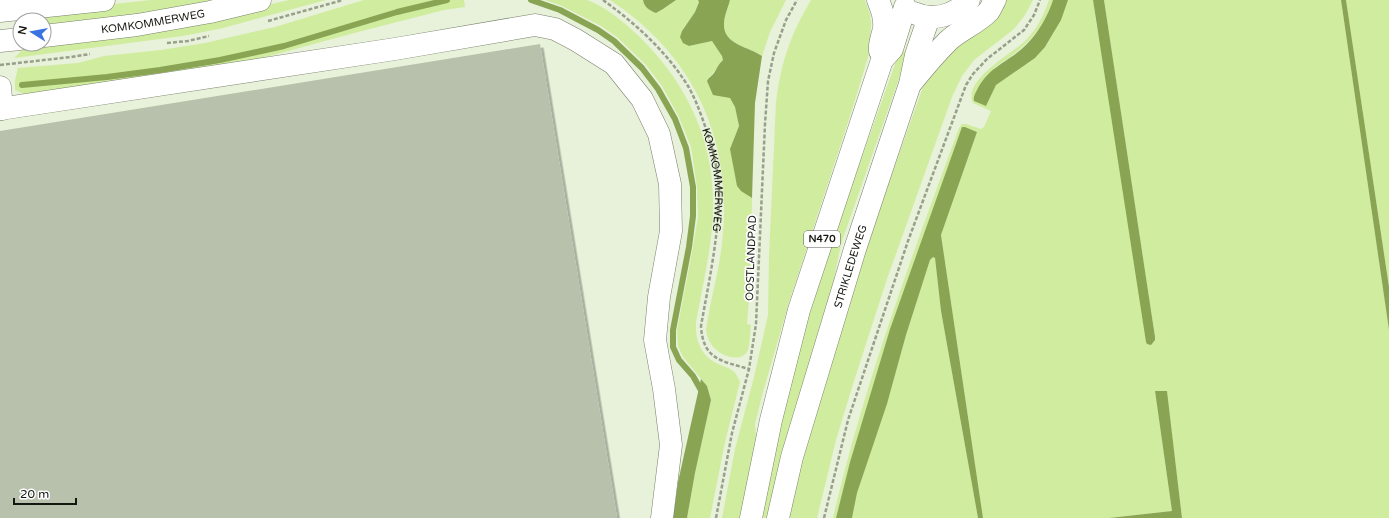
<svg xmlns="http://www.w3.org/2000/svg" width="1389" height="518" font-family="'Varela Round',sans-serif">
  <defs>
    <filter id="shadow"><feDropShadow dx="3.5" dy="3.5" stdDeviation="0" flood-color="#0004"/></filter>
  </defs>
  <rect width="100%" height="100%" fill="#e8f1da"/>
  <g fill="#d0ec9e">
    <path d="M151 0H242L44 29V20H23L22 14Z"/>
    <path d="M289 0H326L223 28 183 36 14 58C26 47 28 44 44 44L209 19Z"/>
    <path d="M364 0H464L465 7 444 10 358 32 236 65 182 75 24 94 15 90V80L18 68 78 63 104 56 161 50 205 43 275 27Z"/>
    <path d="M545 0C555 0 580 0 587 0 604 6 620 19 632 30 682 75 712 133 713 200 714 241 703 282 696 322 695 339 700 355 716 363 721 366 729 367 733 371 736 373 738 378 740 382L725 442 710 518H687L695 473 711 400 707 386 683 357 678 346 677 330 693 247 698 217 697 187 691 147 679 117 662 86 646 65 617 37 601 26 562 6Z"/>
    <path d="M610 0H643C644 7 650 11 656 13L663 9 676 0H698L699 1 695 12 682 31 689 46 712 41C717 46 722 53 723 60 717 66 715 72 709 77L719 96H727L731 98 735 107 739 126 733 141 749 197 752 198 750 286 747 324 751 325C750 332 750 343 748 350 741 365 718 355 711 344 708 340 707 335 706 330 710 301 719 272 722 243 734 142 695 56 610 0Z"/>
    <path d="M730 0H786L770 32 762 56C750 47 723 45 724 24 724 16 728 8 730 0Z"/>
    <path d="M811 0H865L870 14 871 24 869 54 851 113 790 299 763 392 755 424 758 465 748 518H722L735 449 754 377 768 315 769 257 776 103C781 62 790 36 811 0Z"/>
    <path d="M1003 0H1033L1025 15 1014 29 974 60 962 76 952 97 887 279 853 384 836 440 817 518H786L854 281 924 84 932 68Z"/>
    <path d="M1049 0H1053C1042 33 1023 49 995 67L986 106 996 85 1035 58 1045 47 1053 34 1068 0H1093L1097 28 1155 337 1104 0H1341L1389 330V518H1182L1167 392 1155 391 1172 511 1109 518H983L941 235 977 132 965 127 962 128 890 329 850 462 836 518H833C864 384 912 256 959 128L962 124H966L981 129 984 127 991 111 973 103C962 80 1013 53 1026 40 1037 29 1044 15 1049 0Z"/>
    <path d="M1346 0H1389V287Z"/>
    <path d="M900 50 908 53 841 244 824 328 772 518H761C773 460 784 401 801 343 829 244 866 147 900 50Z"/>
    <path d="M933 257 935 258 941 311 978 518H852L857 493 887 404 906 335 930 260Z"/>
  </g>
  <g fill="#89a554">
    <path d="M643 0H676L663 9 656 13C650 11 644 7 643 0Z"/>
    <path d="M698 0H730C728 8 724 16 724 24 723 45 750 47 762 56L755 103 752 198 741 191 737 186 730 149 739 126 735 107 730 98 713 95 707 81C709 77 712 76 714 73 718 67 717 66 723 60L722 56 712 41 689 46 683 43 680 37 682 31 695 12 699 2Z"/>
    <path d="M1053 0H1068L1061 20 1045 47 1035 58 996 85 986 106 974 101C973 97 975 94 977 90 989 66 1009 62 1026 45 1038 33 1048 16 1053 0Z"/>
    <path d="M1093 0H1104L1155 337V340L1151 345 1147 344 1146 342Z"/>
    <path d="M1341 0H1346L1389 287V330Z"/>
    <path d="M962 127H965L977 132 941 235 983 518H978L941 311 935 258 933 257 930 260 906 335 887 404 857 493 852 518H836L850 462 890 329Z"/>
    <path d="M701 379 707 386 711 400 695 473 687 518H673L678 482Z"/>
    <path d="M1155 391H1167L1182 518H1109L1172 511Z"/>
  </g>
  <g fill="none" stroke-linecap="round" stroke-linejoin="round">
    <g stroke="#89a554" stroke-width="6">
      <path d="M531 0 560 10 598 30 614 41 642 68 658 89 675 119 686 148 693 187V216L689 247 673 330V347L679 360 693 376 702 392V394"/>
      <path d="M22 85 107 77 160 70 220 60 284 46 397 12 447 0"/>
    </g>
  </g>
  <path fill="#b8c1ab" filter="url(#shadow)" d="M540 44 617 518H0V131Z"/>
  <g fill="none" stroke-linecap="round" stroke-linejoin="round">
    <g stroke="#79816c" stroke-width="23">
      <g id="minor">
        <path d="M0 87 2 109"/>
        <path d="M0 109 395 49 535 25 555 29 576 40 614 64 642 99 659 134 670 184 671 231 659 297 655 340 664 389 671 445 662 518"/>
      </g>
    </g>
    <g stroke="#79816c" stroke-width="23">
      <g id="major">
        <path d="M878 0C882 10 885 18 884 29 882 37 879 43 880 51"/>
        <path d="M0 11 104 0"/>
        <path d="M914 13C934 22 955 15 969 0"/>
        <path id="s2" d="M44 36 137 25 210 12 260 0"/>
        <path d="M0 41 20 39"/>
        <path d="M912 82C924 67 936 53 949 40 961 29 978 23 989 11 991 8 993 3 995 0"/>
        <path d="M751 518 771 420 799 310 882 60 892 49 905 7"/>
        <path id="s3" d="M778 518 792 457 855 249 910 84 916 55 929 17"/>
      </g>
    </g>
    <g stroke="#989f8d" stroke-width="2.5" stroke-dasharray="4 2" stroke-linecap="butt">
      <path id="s1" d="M603 0C636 24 666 51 688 86 697 101 706 128 711 145 715 160 719 176 719 190 719 236 709 281 701 326 703 360 722 361 749 369"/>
      <path d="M268 21 343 0"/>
      <path d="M167 43 188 41 209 36"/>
      <path d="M0 65 71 57 90 54"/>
      <path d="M716 518 732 433 749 369 756 324 765 124 768 81 774 53 786 20 797 0"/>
      <path d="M824 518 848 420 908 241 966 85 973 74 987 59 1024 30 1034 15 1040 0"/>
    </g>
    <use href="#minor" stroke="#fff" stroke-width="22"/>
    <use href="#major" stroke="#fff" stroke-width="22"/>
  </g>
  <g text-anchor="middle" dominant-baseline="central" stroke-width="3.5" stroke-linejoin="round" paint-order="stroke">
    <rect fill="#fff" stroke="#5a5d57" stroke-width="1" x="804" y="231" width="36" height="16" rx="3"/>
    <g font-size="10" font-weight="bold" fill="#14170f">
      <text x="822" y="239">N470</text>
    </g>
    <g font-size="11" fill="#14170f" stroke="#fff">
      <text stroke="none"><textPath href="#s2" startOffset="110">KOMKOMMERWEG</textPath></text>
      <text stroke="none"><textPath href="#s1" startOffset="220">KOMKOMMERWEG</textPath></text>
      <text transform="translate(751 258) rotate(-88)">OOSTLANDPAD</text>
      <text stroke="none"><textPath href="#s3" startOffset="262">STRIKLEDEWEG</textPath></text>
    </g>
  </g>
  <g transform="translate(32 32) rotate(281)"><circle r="19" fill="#ffffff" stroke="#a1a29f"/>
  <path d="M0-3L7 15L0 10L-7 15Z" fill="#3a73e2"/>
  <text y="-6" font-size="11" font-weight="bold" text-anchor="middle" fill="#14170f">N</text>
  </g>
  <path d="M14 498v6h62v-6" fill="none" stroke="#14170f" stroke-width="2"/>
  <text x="20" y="498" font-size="12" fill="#14170f" stroke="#ffffff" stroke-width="3" paint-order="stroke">20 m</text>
</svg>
